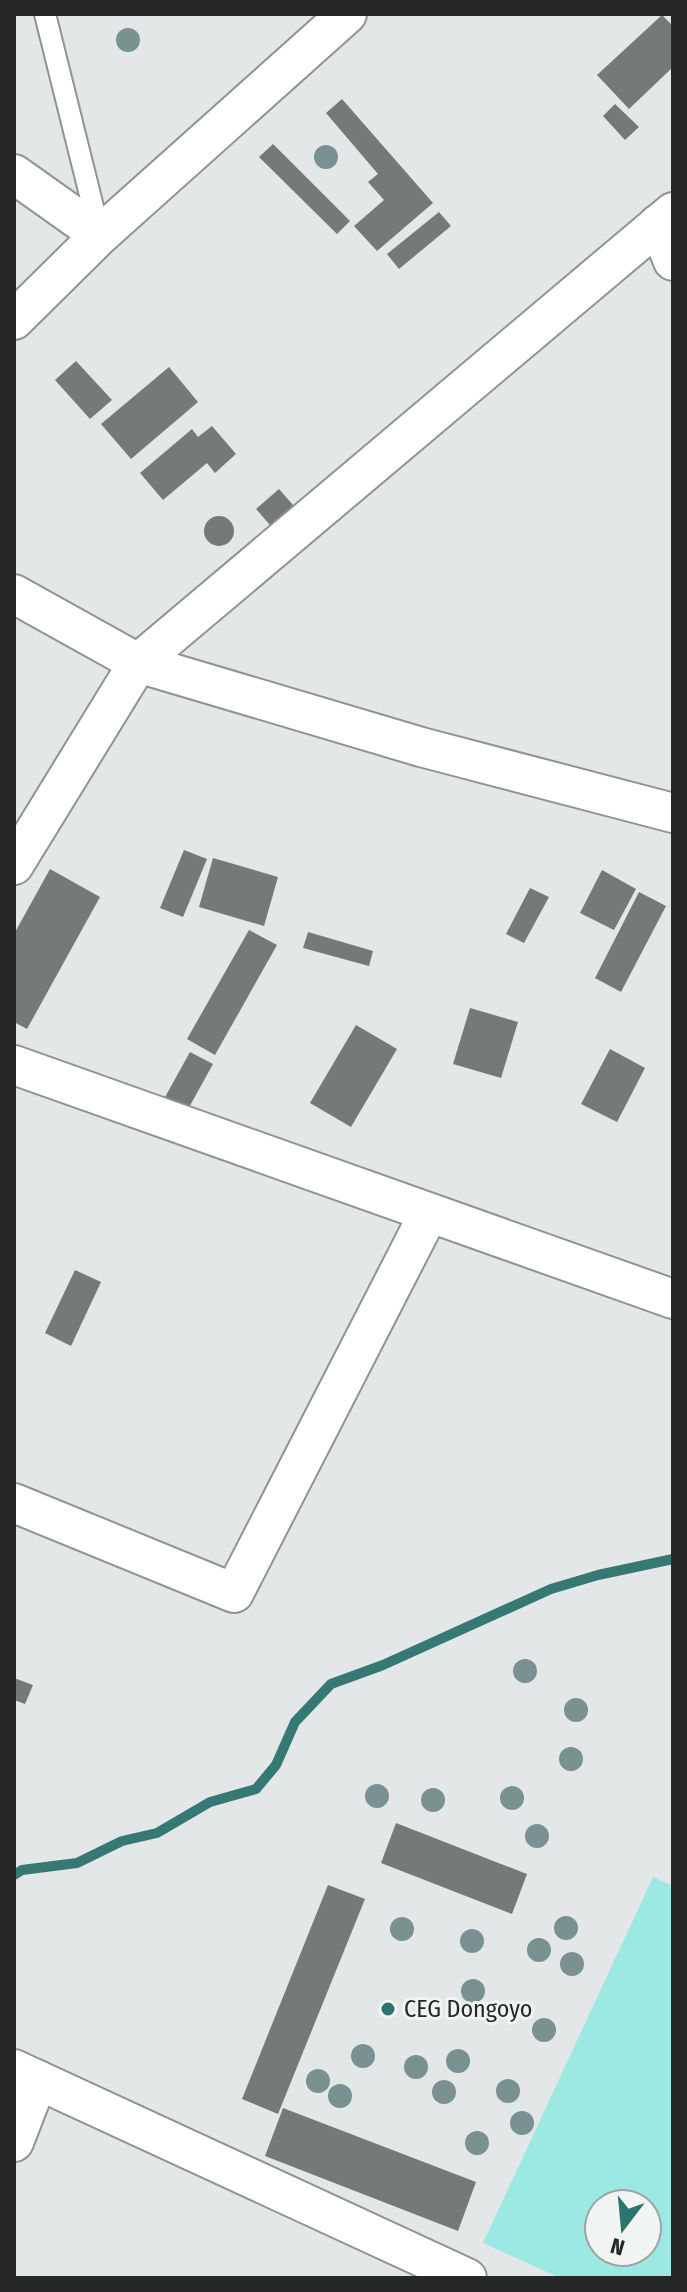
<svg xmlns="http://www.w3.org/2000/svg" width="687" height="2292" font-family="'Fira Sans Condensed',sans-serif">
  <rect width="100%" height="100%" fill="#e3e7e7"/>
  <path fill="#9ce9e3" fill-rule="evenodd" d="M653 1877 673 1886V2278H560L483 2243ZM599 2204H647V2252H599Z"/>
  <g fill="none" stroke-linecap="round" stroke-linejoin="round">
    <path stroke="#357874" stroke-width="10" d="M14 1875 22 1870 77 1863 122 1841 157 1833 210 1802 256 1789 276 1765 295 1722 331 1684 383 1665 551 1589 598 1575 673 1559"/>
  </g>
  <g fill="#767979">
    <path d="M662 15 673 26V67L629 109 597 75Z"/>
    <path d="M342 99 433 203 377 251 354 226 384 200 368 182 378 174 326 113Z"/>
    <path d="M615 104 639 127 625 140 603 116Z"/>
    <path d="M273 144 350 221 337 234 259 157Z"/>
    <path d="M439 212 451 226 399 269 387 254Z"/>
    <path d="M76 361 112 400 90 419 55 380Z"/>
    <path d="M169 367 198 402 131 459 101 424Z"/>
    <path d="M212 426 236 454 215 473 207 463 163 500 140 473 192 429 198 437Z"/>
    <path d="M279 489 300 513 277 533 256 509Z"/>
    <circle cx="219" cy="531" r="15"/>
    <path d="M184 850 207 859 183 917 160 908Z"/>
    <path d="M213 858 278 877 264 926 199 907Z"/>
    <path d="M50 869 100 897 27 1029 14 1022V934Z"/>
    <path d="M602 870 636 889 614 930 580 913Z"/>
    <path d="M530 888 549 897 524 943 506 934Z"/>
    <path d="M639 892 666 906 621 992 595 978Z"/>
    <path d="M249 930 277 945 215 1055 187 1039Z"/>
    <path d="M308 932 373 951 369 966 303 948Z"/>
    <path d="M470 1008 518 1022 501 1078 453 1064Z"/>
    <path d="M356 1025 397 1049 351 1127 310 1103Z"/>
    <path d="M610 1049 645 1068 617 1122 581 1104Z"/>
    <path d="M190 1052 213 1064 187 1111 164 1099Z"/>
    <path d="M75 1270 101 1282 71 1346 45 1333Z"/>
    <path d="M14 1678 33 1685 25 1704 14 1700Z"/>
    <path d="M396 1823 527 1874 512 1914 381 1863Z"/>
    <path d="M328 1885 365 1899 278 2114 242 2099Z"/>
    <path d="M283 2108 476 2182 458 2231 265 2156Z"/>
  </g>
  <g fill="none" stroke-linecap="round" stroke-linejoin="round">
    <g stroke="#8f9392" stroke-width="24">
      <path id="lane" d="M45 14 99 231"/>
    </g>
    <g stroke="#8f9392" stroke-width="42">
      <g id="street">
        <path d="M14 174 100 235"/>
        <path d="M658 224 673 261"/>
        <path d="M14 320 100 235 347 14"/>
        <path d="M14 594 138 663 421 747 673 813"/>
        <path d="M14 865 138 663 673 212"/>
        <path d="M14 1065 673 1299"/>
        <path d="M14 1503 234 1593 428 1215"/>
        <path d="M14 2069 467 2278"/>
        <path d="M14 2142 38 2080"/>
      </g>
    </g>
    <use href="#lane" stroke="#fff" stroke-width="20"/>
    <use href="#street" stroke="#fff" stroke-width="38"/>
  </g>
  <g fill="#799291">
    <circle cx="128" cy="40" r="12"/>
    <circle cx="326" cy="157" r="12"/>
    <circle cx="525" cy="1671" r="12"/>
    <circle cx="576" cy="1710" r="12"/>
    <circle cx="571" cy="1759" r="12"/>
    <circle cx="377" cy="1796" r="12"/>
    <circle cx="512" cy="1798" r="12"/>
    <circle cx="433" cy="1800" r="12"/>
    <circle cx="537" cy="1836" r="12"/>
    <circle cx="566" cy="1928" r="12"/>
    <circle cx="402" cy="1929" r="12"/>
    <circle cx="472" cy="1941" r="12"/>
    <circle cx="539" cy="1950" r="12"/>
    <circle cx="572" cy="1964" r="12"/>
    <circle cx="473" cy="1991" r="12"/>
    <circle cx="544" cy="2030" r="12"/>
    <circle cx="363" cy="2056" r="12"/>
    <circle cx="458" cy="2061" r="12"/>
    <circle cx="416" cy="2067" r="12"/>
    <circle cx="318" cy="2081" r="12"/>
    <circle cx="508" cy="2091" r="12"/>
    <circle cx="444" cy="2092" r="12"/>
    <circle cx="340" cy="2096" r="12"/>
    <circle cx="522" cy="2123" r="12"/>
    <circle cx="477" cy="2143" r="12"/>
  </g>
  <circle fill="#2b7470" stroke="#f0f5f4" stroke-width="3" cx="388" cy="2009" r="8"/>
  <g text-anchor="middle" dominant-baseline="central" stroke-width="6" stroke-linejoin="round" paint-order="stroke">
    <g font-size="24" fill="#262727" stroke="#f0f5f4" text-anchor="start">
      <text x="404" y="2009">CEG Dongoyo</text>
    </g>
  </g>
  <rect width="687" height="2292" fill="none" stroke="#262727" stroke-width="32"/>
  <g transform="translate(623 2228) rotate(196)"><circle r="38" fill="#f0f5f4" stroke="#9fa3a2" stroke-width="2"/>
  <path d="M0-6L14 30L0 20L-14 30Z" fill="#2b7470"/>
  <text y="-12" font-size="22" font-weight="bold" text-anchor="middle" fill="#262727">N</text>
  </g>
</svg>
